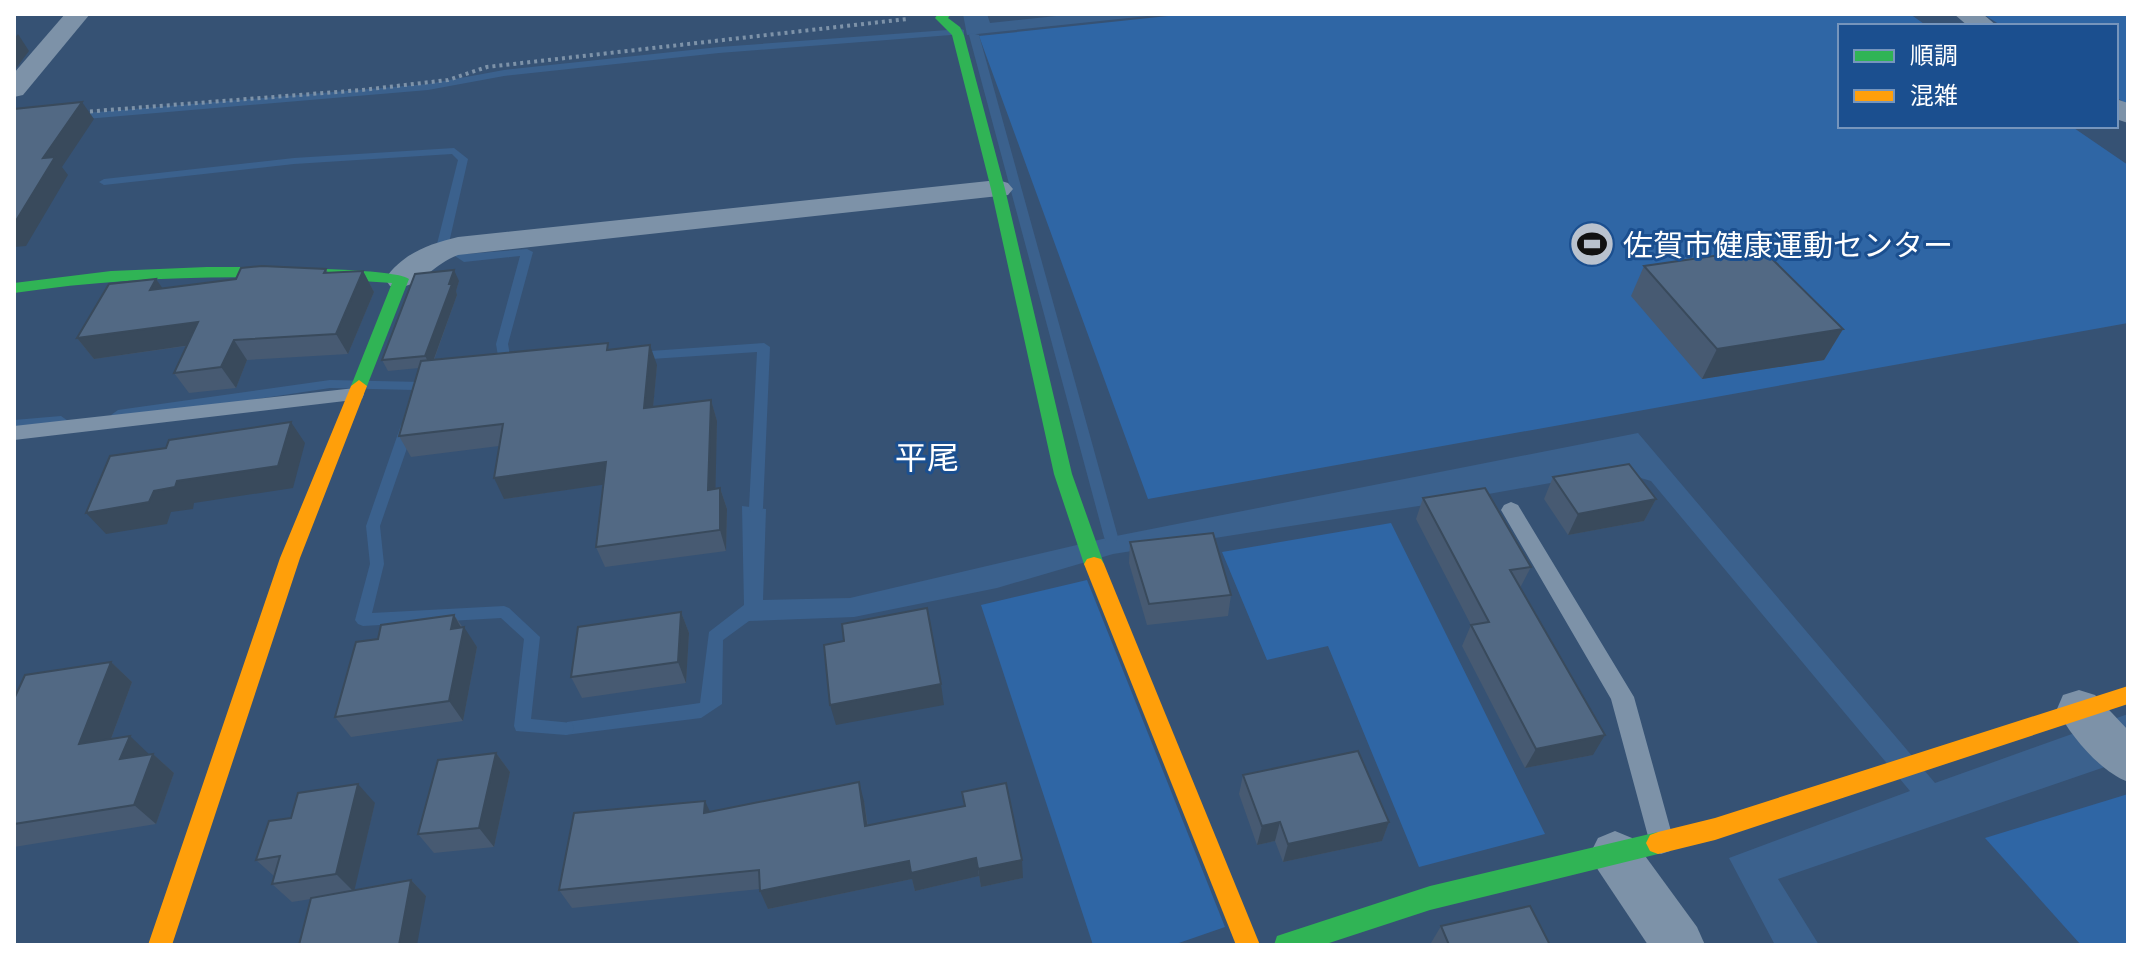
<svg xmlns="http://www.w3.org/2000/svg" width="2142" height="959" font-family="'Exo 2','Noto Sans JP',sans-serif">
  <rect width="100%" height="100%" fill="#365274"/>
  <g fill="#2f66a5">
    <path d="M1187 14H1910L1927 26H1840V126H2071L2128 165V323L1148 499 979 36Z"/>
    <path d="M1983 14H2128V105L2116 97V26H2002Z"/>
    <path d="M1391 523 1545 834 1419 867 1328 646 1267 660 1222 552Z"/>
    <path d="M1087 580 1225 927 1173 945H1093L981 605Z"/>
    <path d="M2128 794V945H2081L1985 838Z"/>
  </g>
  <g fill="#3b618d">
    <path d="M963 14H987L990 23 1075 14H1167L967 35Z"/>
    <path d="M1638 433 1935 783 2128 714V759L1778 879 1819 945H1775L1729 858 1910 791 1651 481 1617 471 1444 502 1113 554 997 588 854 617 749 621 723 640 722 704 701 718 565 735 567 722 700 703 709 632 744 605 742 506 766 509 763 600 850 598 1111 537Z"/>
  </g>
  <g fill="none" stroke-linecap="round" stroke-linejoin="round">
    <g fill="#3b618d" fill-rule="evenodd">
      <path d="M961 29 964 30V34L719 53 504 76 428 90 74 120 69 117 74 114 428 84 504 70 719 47Z"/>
      <path d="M971 33 979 35 1118 537 1116 541H1106L1104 537 969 35Z"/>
      <path d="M454 148 468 159 449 243 466 254 527 249 533 252 508 344 511 361 518 365 512 369 500 368 496 344 520 256 464 262 437 244 458 160 452 154 294 164 104 185 99 182 104 179 294 158Z"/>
      <path d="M764 343 770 347 763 508 761 512H751L749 508 757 352 636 360 630 356 636 352Z"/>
      <path d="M330 380 422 382 428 386 424 397H414V390L330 388 118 420 111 415 118 410Z"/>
      <path d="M61 416 68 421 66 424 14 430V420Z"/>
      <path d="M408 420 415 425 380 526 384 564 372 613 504 606 509 608 540 637 531 719 572 723 574 728 572 733 566 735 516 731 514 726 524 639 501 618 363 626 358 624 355 620 370 564 366 526 401 425Z"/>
    </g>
    <path stroke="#7d92a8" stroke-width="4" stroke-dasharray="3 4" stroke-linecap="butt" d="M83 112 362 90 448 80 487 67 907 19"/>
    <g fill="#7d92a8" fill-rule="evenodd">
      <path d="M355 388 364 394 362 399 14 440V426Z"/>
      <path d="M1511 502 1518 505 1634 697 1674 842 1670 851 1661 854 1652 851 1611 699 1501 510 1504 505Z"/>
    </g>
    <g fill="#7d92a8" fill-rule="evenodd">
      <path d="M65 14H90L23 95 14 97V73Z"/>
      <path d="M1954 14H1983L1997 26H1968Z"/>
      <path d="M2116 99 2128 103V123L2116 119Z"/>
      <path d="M998 180 1008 183 1013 189 1008 195 458 255C432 264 416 293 390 286L385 279C403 253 429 244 458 237Z"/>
      <path d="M2079 690 2095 695 2128 730V782C2100 771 2070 736 2057 709L2063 695Z"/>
      <path d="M1615 831 1632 838 1697 927 1705 945H1648L1598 870 1590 854 1598 838Z"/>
    </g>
    <g fill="#30b455" fill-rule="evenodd">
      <path d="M938 14H951L948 18 960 27 964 35 1005 189 1072 474 1104 564 1101 569H1087L1084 564 1054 474 991 189 952 35 935 18Z"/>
      <path d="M207 267C236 267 395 267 409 279L367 386 359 392 351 386 392 283C265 274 140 274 14 293V283L111 271Z"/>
      <path d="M1658 832 1666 835 1670 843 1666 851 1658 854 1430 910 1323 945H1274L1277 936 1286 933 1430 886Z"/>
    </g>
    <g fill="#ff9f0a" fill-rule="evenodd">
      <path d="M359 380 367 386 300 558 172 945H148L280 558 351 386Z"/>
      <path d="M1094 557 1101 559 1104 564 1260 945H1236L1084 564 1087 559Z"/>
      <path d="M2128 686V704L1715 840 1658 854 1650 851 1646 843 1650 835 1658 832 1715 818Z"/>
    </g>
  </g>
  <g fill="#475a72">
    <path d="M1644 266 1843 329 1824 360 1702 379 1631 296Z"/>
    <path d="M326 269 328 273 363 271 374 292 348 354 247 360 236 388 189 393 174 373 187 346 94 359 77 338 156 279 162 289Z"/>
    <path d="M459 281 456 291 457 295 434 360 610 349 657 365 653 407 711 400 717 421 715 489 720 488 727 509 726 551 605 567 596 547 604 484 504 499 499 446 411 457 399 436 419 368 388 371 382 360Z"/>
    <path d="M1553 477 1656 499 1644 521 1568 535 1544 499Z"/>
    <path d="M1423 498 1531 567 1520 588 1593 755 1525 768 1462 646 1471 625 1416 519Z"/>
    <path d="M1130 542 1231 595 1228 616 1147 625 1129 563Z"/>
    <path d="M681 612 689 633 686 683 582 698 571 677Z"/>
    <path d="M454 615 477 647 463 721 351 737 335 717 378 639Z"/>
    <path d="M111 662 132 682 111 739 149 754H153L174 773 156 824 14 847V699Z"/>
    <path d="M496 753 510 772 494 847 434 853 418 834Z"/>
    <path d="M1243 775 1389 822 1382 841 1283 862 1275 841 1257 845 1239 794Z"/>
    <path d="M962 792 1023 878 981 887 979 876 915 891 912 879 768 909 760 889 572 908 559 890 710 811 864 801 868 826 964 806Z"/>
    <path d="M375 803 354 890 411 880 426 896 311 899 292 902 272 884 274 876 256 860 291 818Z"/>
    <path d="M1441 926 1550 945H1432L1431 943Z"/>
  </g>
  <g fill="#394a5c">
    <path d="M18 34 29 51 14 71V39Z"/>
    <path d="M82 102 94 119 62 167 68 175 26 246 14 247V224L43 158Z"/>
    <path d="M454 270 459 281 456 291 457 295 431 367 425 356Z"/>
    <path d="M363 271 374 292 348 354 336 334Z"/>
    <path d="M156 279 170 299 150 290Z"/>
    <path d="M198 322 212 342 94 359 77 338Z"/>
    <path d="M1843 329 1824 360 1702 379 1717 349Z"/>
    <path d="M234 340 247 360 236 388 221 367Z"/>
    <path d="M650 345 657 365 651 429 644 408Z"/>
    <path d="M711 400 717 421 715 510 708 490Z"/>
    <path d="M291 422 305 443 293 488 194 503 193 509 171 512 167 524 106 534 86 513 154 491Z"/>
    <path d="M606 462 615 483 504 499 494 478Z"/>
    <path d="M720 488 727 509 726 551 720 530Z"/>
    <path d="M1656 499 1644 521 1568 535 1578 514Z"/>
    <path d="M681 612 689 633 686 683 678 662Z"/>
    <path d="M454 615 463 631 464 627 477 647 463 721 449 701 451 629Z"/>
    <path d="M111 662 132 682 102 763 79 744Z"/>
    <path d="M941 684 944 705 836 725 830 705Z"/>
    <path d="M1605 735 1593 755 1525 768 1536 749Z"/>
    <path d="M130 736 151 756 120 759Z"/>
    <path d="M496 753 510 772 494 847 479 828Z"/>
    <path d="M153 754 174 773 156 824 134 805Z"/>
    <path d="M859 782 864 801 870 845 865 826Z"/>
    <path d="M358 784 375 803 354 892 336 874Z"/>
    <path d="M705 801 714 820 704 813Z"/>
    <path d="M1280 822 1275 841 1257 845 1262 826Z"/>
    <path d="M1389 822 1382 841 1283 862 1288 844Z"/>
    <path d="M976 858 979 876 915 891 912 879 768 909 760 891 909 861Z"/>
    <path d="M1022 860 1023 878 981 887 978 869Z"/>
    <path d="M411 880 426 896 417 945H399Z"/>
  </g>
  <g fill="#526984" stroke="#394a5c" stroke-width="2">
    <path d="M82 102 43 158 55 157 14 224V109Z"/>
    <path d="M1762 249 1843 329 1717 349 1644 266Z"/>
    <path d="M262 266 326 269 324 273 363 271 336 334 234 340 221 367 174 373 198 322 77 338 109 284 156 279 150 290 236 279 241 268Z"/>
    <path d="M454 270 449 284H452L425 356 382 360 415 274Z"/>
    <path d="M608 343 607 350 650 345 644 408 711 400 708 490 720 488V530L596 547 606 462 494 478 503 424 399 436 421 361Z"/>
    <path d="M291 422 278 466 177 481 175 487 154 491 149 502 86 513 110 456 166 448 169 440Z"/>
    <path d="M1629 464 1656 499 1578 514 1553 477Z"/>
    <path d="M1485 488 1531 567 1510 570 1605 735 1536 749 1471 625 1489 622 1423 498Z"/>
    <path d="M1213 533 1231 595 1149 604 1130 542Z"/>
    <path d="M927 608 941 684 830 705 824 645 844 641 842 624Z"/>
    <path d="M681 612 678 662 571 677 578 627Z"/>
    <path d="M454 615 451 629 464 627 449 701 335 717 356 642 378 639 381 625Z"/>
    <path d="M111 662 79 744 130 736 120 759 153 754 134 805 14 824V699L25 675Z"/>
    <path d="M1358 751 1389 822 1288 844 1280 822 1262 826 1243 775Z"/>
    <path d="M496 753 479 828 418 834 438 760Z"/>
    <path d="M859 782 865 826 965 806 962 792 1006 783 1022 860 978 869 976 858 911 873 909 861 760 891 759 870 559 890 574 813 705 801 704 813Z"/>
    <path d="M358 784 336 874 272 884 280 856 256 860 269 821 291 818 298 793Z"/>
    <path d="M411 880 399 945H299L311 898Z"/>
    <path d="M1530 906 1550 945H1449L1441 926Z"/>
  </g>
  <defs>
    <g id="stadium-disc" transform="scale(2.3)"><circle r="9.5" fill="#b9c2ce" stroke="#1b4f8f"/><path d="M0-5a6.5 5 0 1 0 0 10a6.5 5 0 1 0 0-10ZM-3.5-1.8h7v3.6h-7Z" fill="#111"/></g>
  </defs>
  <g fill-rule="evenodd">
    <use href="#stadium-disc" x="1592" y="244"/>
  </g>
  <g text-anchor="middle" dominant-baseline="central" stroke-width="6" stroke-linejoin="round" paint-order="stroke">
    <g font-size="30" fill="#fff" stroke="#1b4f8f" text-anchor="start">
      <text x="1623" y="244">佐賀市健康運動センター</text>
    </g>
    <g font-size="32" fill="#fff" stroke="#1b4f8f">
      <text x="927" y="456">平尾</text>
    </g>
  </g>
  <rect width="2142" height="959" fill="none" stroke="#ffffff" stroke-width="32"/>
  <rect x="1838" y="24" width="280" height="104" fill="#1b4f8f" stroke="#7695bc" stroke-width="2"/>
  <rect x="1854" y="50" width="40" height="12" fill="#30b455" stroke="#7695bc" stroke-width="2"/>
  <text x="1910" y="64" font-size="24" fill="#ffffff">順調</text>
  <rect x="1854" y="90" width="40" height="12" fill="#ff9f0a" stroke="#7695bc" stroke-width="2"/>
  <text x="1910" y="104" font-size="24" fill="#ffffff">混雑</text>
</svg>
